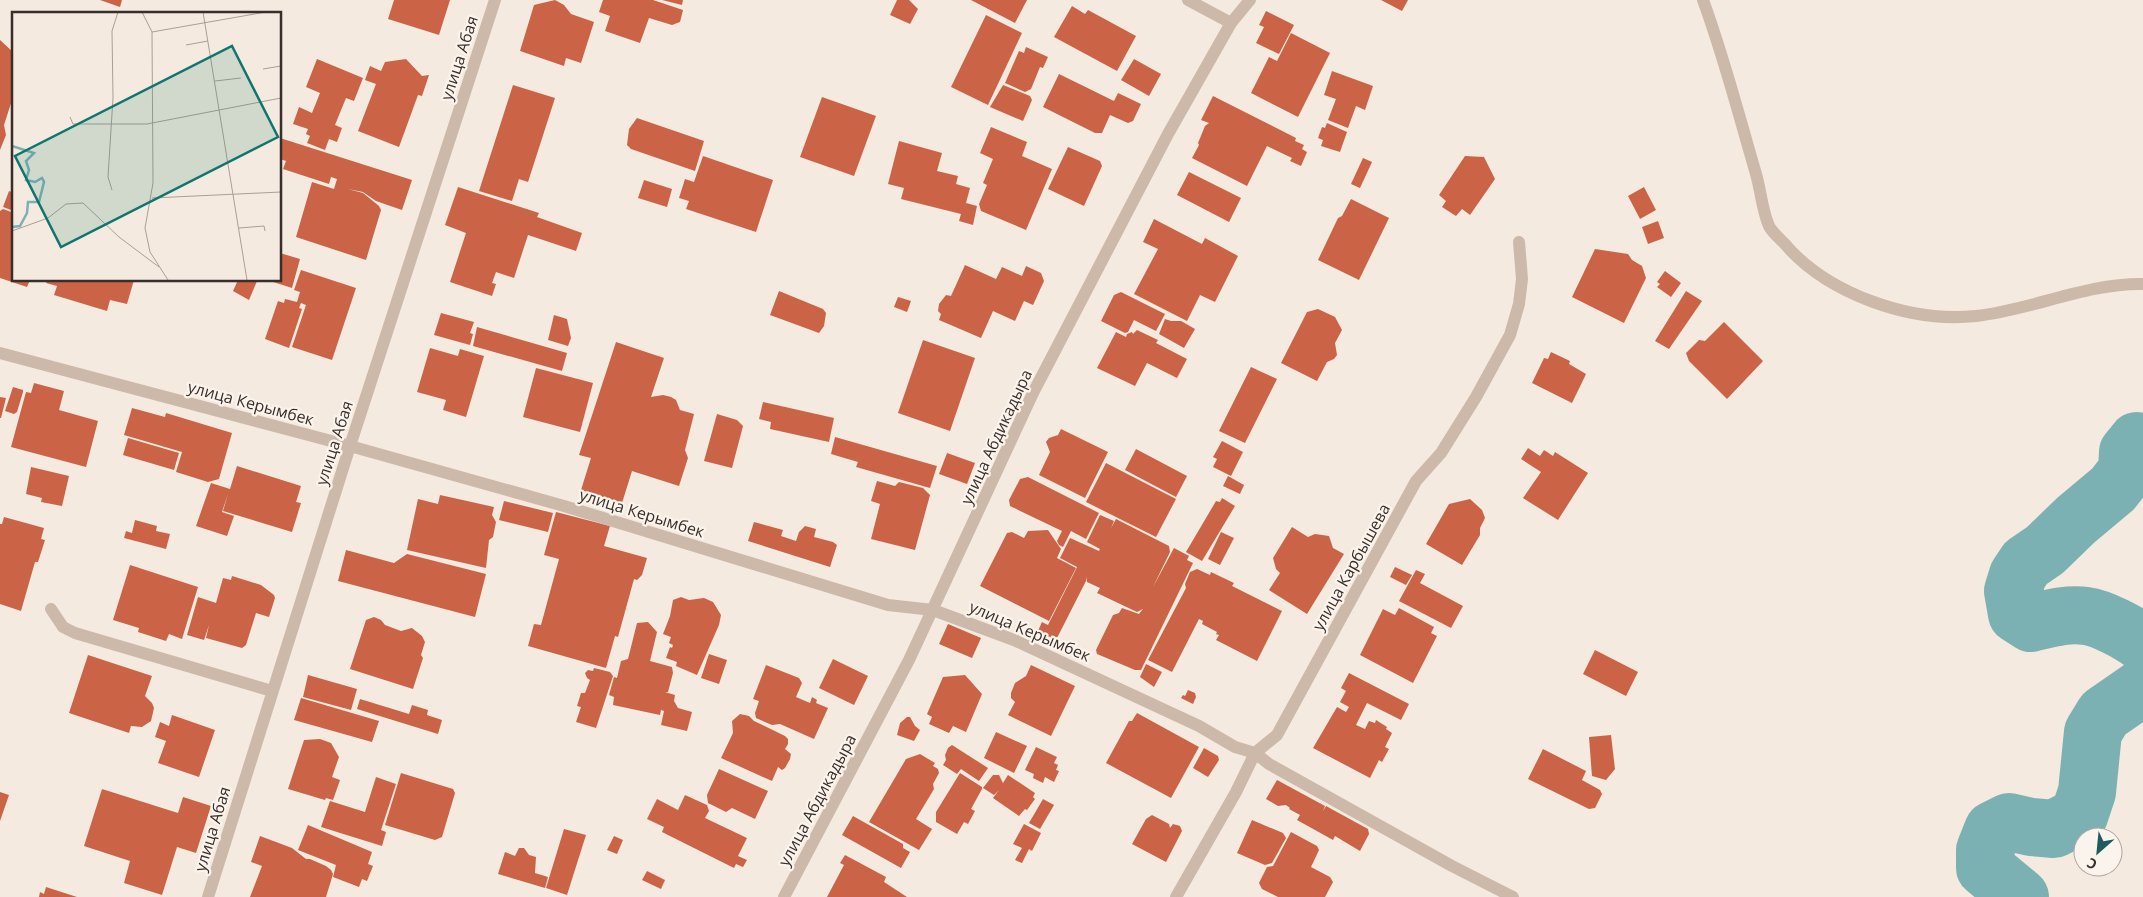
<svg xmlns="http://www.w3.org/2000/svg" width="2143" height="897" font-family="'Open Sans',sans-serif">
  <rect width="100%" height="100%" fill="#f4eadf"/>
  <g fill="none" stroke-linecap="round" stroke-linejoin="round">
    <g stroke="#7cb1b3" stroke-width="58">
      <path d="M2143 442 2137 441 2128 452 2127 471 2113 489 2076 520 2045 550 2026 563 2018 575 2013 591 2017 614 2031 623C2048 619 2067 613 2086 616 2102 618 2130 633 2143 643"/>
      <path d="M2020 897 1985 868V850L1993 830 2009 822 2031 827 2054 829 2079 816 2087 792 2093 732 2104 714 2143 687"/>
    </g>
  </g>
  <g fill="#cb6446">
    <path d="M100 0H122L120 7Z"/>
    <path d="M394 0H450L439 35 388 19Z"/>
    <path d="M555 0 564 5 571 14 594 22 581 63 566 58 564 66 520 51 534 5Z"/>
    <path d="M603 0H653L683 10 680 22 672 25 649 18 640 43 605 31 610 16 599 12Z"/>
    <path d="M662 0H683L682 5Z"/>
    <path d="M897 0H909L918 9 910 24 890 15Z"/>
    <path d="M971 0H1027L1015 23Z"/>
    <path d="M1381 0H1408L1402 11Z"/>
    <path d="M1072 6 1085 14 1088 10 1136 36 1117 71 1054 37Z"/>
    <path d="M1266 11 1294 25 1279 54 1256 43 1264 27 1259 25Z"/>
    <path d="M986 15 1022 33 988 105 951 87Z"/>
    <path d="M1291 33 1330 53 1298 117 1251 93 1269 57 1277 61Z"/>
    <path d="M0 40 14 53V94L4 125 6 135 0 150Z"/>
    <path d="M1026 47 1048 57 1043 68 1040 67 1031 89 1025 92 1005 83 1019 51 1024 53Z"/>
    <path d="M317 59 363 78 354 101 346 98 335 125 342 128 337 142 329 139 325 150 307 143 310 136 306 134 308 129 293 124 299 107 312 113 320 93 306 87Z"/>
    <path d="M406 59 422 76 429 75 422 96 418 95 399 147 358 131 376 84 365 80 370 66 381 71 385 62Z"/>
    <path d="M1134 59 1161 74 1149 96 1121 80Z"/>
    <path d="M1332 71 1373 86 1365 110 1356 106 1348 128 1328 120 1336 99 1324 95Z"/>
    <path d="M1059 74 1114 101 1118 93 1141 104 1133 121 1128 123 1110 115 1102 133H1095L1043 107Z"/>
    <path d="M513 85 555 98 528 182 519 179 512 201 479 191Z"/>
    <path d="M1003 85 1030 96 1032 100 1023 121 990 107Z"/>
    <path d="M1213 96 1296 138 1295 141 1304 145 1302 149 1307 152 1301 166 1290 161 1292 158 1267 146 1247 186 1192 158 1199 145 1198 143 1205 126 1209 123 1201 120Z"/>
    <path d="M822 97 876 116 854 176 800 157Z"/>
    <path d="M637 118 704 141 695 171 631 149 627 145 629 129Z"/>
    <path d="M1327 123 1347 132 1340 152 1321 146 1323 140 1318 138 1322 127 1325 128Z"/>
    <path d="M991 127 1027 142 1022 156 1052 169 1026 230 981 211 979 204 987 185 983 183 993 159 980 153Z"/>
    <path d="M280 138 412 180 402 210 376 201 363 192 348 189 363 193 379 206 381 210 366 260 296 237 312 182 334 189 337 179 331 177 329 184 283 169 286 161 280 159Z"/>
    <path d="M899 141 942 153 937 171 958 176 956 184 970 188 966 203 977 206 973 225 959 221 961 214 901 199 904 188 888 184Z"/>
    <path d="M1068 147 1100 161 1102 166 1084 206 1048 189Z"/>
    <path d="M703 156 773 180 756 232 686 209 689 201 679 198 685 179 694 182Z"/>
    <path d="M1465 156 1484 157 1495 179 1470 215 1462 209 1456 216 1442 207 1446 201 1439 195Z"/>
    <path d="M1363 158 1372 162 1360 188 1351 184Z"/>
    <path d="M1189 172 1241 198 1229 222 1177 195Z"/>
    <path d="M644 180 672 189 667 207 638 198Z"/>
    <path d="M458 187 539 213 537 217 582 233 576 251 528 235 514 278 496 272 492 283 496 284 492 296 450 282 466 233 445 225Z"/>
    <path d="M1644 187 1656 210 1640 219 1628 196Z"/>
    <path d="M9 191 14 193V211L3 207Z"/>
    <path d="M1351 199 1389 218 1359 280 1318 260 1338 218 1342 216Z"/>
    <path d="M3 209 14 213V280H30L27 287 0 278V211Z"/>
    <path d="M1154 219 1202 244 1205 238 1238 256 1215 302 1200 295 1187 321 1134 294 1158 249 1143 242Z"/>
    <path d="M1658 221 1664 238 1648 244 1642 227Z"/>
    <path d="M1595 249 1628 254 1632 260 1642 266 1646 278 1624 323 1572 297Z"/>
    <path d="M280 253 300 259 292 288 267 280H280Z"/>
    <path d="M965 265 996 279 1002 267 1022 276 1026 266 1041 273 1044 281 1033 305 1024 301 1015 321 993 311 981 338 939 320 941 314 938 311 939 304 946 295 951 296Z"/>
    <path d="M301 270 356 288 332 360 292 347 306 305 301 303 299 308 302 309 289 348 265 339 278 301 284 303 285 299 297 302 300 292 294 290Z"/>
    <path d="M1665 271 1681 283 1671 297 1657 287 1660 284 1657 282Z"/>
    <path d="M47 280H134L127 304 110 300 107 311 54 295 57 286 46 283Z"/>
    <path d="M238 280 257 281 249 300 233 291Z"/>
    <path d="M779 291 823 309 826 313 824 326 819 333 770 315Z"/>
    <path d="M1686 291 1702 301 1669 349 1655 341Z"/>
    <path d="M1121 292 1165 314 1156 331 1134 320 1128 332 1125 333 1101 321 1114 295Z"/>
    <path d="M898 297 911 301 907 312 894 307Z"/>
    <path d="M1318 309 1335 317 1342 330 1335 343 1337 355 1334 359 1327 362 1317 381 1281 363 1307 312Z"/>
    <path d="M441 313 474 322 470 333 473 334 470 345 434 335Z"/>
    <path d="M554 315 567 319 571 338 568 346 548 340Z"/>
    <path d="M1165 319 1171 321H1181L1195 329 1184 348 1159 334Z"/>
    <path d="M1724 322 1763 361 1727 399 1689 361 1686 353 1699 340 1705 341Z"/>
    <path d="M477 327 567 353 562 371 473 346Z"/>
    <path d="M1137 330 1158 340 1156 343 1187 359 1177 378 1147 363 1135 386 1097 368 1116 332 1126 337 1127 334 1132 332 1133 334Z"/>
    <path d="M923 340 975 358 950 431 898 413Z"/>
    <path d="M616 342 664 358 651 397 663 395 671 397 676 400 680 410 694 414 685 450 688 458 679 486 632 471 622 503 581 490 591 458 579 455Z"/>
    <path d="M430 348 458 356 460 349 484 356 466 417 443 410 446 400 417 392Z"/>
    <path d="M1551 352 1570 361 1569 364 1586 374 1572 403 1532 383 1544 358 1548 359Z"/>
    <path d="M1251 367 1277 379 1245 443 1219 431Z"/>
    <path d="M536 368 593 383 580 432 523 417Z"/>
    <path d="M34 383 64 391 59 410 98 421 86 467 11 447 26 392 31 393Z"/>
    <path d="M13 387 23 390V392L17 412 14 414 5 411Z"/>
    <path d="M0 397 6 398 1 418H0Z"/>
    <path d="M763 402 834 418 829 442 770 429 771 422 759 419Z"/>
    <path d="M132 408 165 417 166 413 232 433 219 479 208 482 176 472 182 452 124 435Z"/>
    <path d="M717 414 737 420 743 426 732 468 704 461Z"/>
    <path d="M1061 429 1108 452 1085 498 1039 475 1050 452 1046 442 1049 438 1058 435Z"/>
    <path d="M835 437 937 466 930 488 856 467 858 462 831 454Z"/>
    <path d="M128 438 179 453 174 470 123 455Z"/>
    <path d="M1222 441 1243 452 1231 476 1213 467 1217 459 1213 457Z"/>
    <path d="M1528 448 1540 456 1544 450 1553 456 1555 452 1588 473 1558 520 1523 498 1541 472 1521 459Z"/>
    <path d="M1136 449 1187 476 1176 497 1125 470Z"/>
    <path d="M947 453 975 463 967 484 939 474Z"/>
    <path d="M1106 463 1176 499 1156 537 1086 502Z"/>
    <path d="M237 466 301 486 296 502 301 503 292 532 223 511 228 494 222 512 234 516 227 536 196 526 211 483 230 489Z"/>
    <path d="M31 467 69 476 62 506 41 502 42 498 26 494Z"/>
    <path d="M1228 476 1244 485 1240 494 1223 486Z"/>
    <path d="M1028 477 1099 513 1086 539 1071 531 1063 547 1059 545 1057 541 1062 531 1010 506 1009 500 1020 479Z"/>
    <path d="M877 481 895 486 899 482 923 488 930 495 915 550 871 539 880 504 871 501Z"/>
    <path d="M440 495 494 507 492 515 496 522 493 537 489 540 486 568 407 550 418 499 438 504Z"/>
    <path d="M1222 498 1235 506 1202 561 1186 552 1216 501 1220 502Z"/>
    <path d="M1470 499 1482 510 1485 518 1480 528V535L1462 565 1426 544 1449 504Z"/>
    <path d="M504 501 553 513 548 532 499 520Z"/>
    <path d="M556 512 610 526 604 546 647 558 642 575 637 580 634 579 618 637 615 636 606 668 528 646 534 624 541 625 559 559 544 555Z"/>
    <path d="M1100 515 1114 521 1111 528 1116 519 1169 546 1170 552 1153 587 1174 548 1189 556 1187 560 1193 563 1141 670H1135L1097 654 1096 650 1113 615 1119 613 1122 608 1139 614 1143 609 1137 612 1097 593 1100 588 1087 582 1086 577V581L1056 640 1038 631 1042 622 1048 625 1077 567 1060 558 1070 538 1099 551 1096 556 1100 549 1087 542Z"/>
    <path d="M4 517 44 528 41 539 45 540 38 562H35L21 611 0 604V524H2Z"/>
    <path d="M135 520 157 526 156 531 170 534 166 549 124 538 126 531 132 533Z"/>
    <path d="M754 522 783 530 781 536 796 541 799 532 805 526 816 529 814 537 833 542 837 545 830 567 748 541Z"/>
    <path d="M1292 527 1308 537 1315 534 1329 536 1333 548 1344 554 1307 614 1269 590 1280 573 1276 569 1273 558Z"/>
    <path d="M1048 530 1061 549 1057 558 1076 568 1049 621 980 586 1007 533 1012 532 1024 538 1028 531Z"/>
    <path d="M1221 532 1234 538 1220 565 1208 559Z"/>
    <path d="M346 550 394 563 407 554 486 574 475 617 338 581Z"/>
    <path d="M130 565 198 587 182 639 169 634 166 641 138 632 139 628 113 620Z"/>
    <path d="M1395 567 1412 575 1406 585 1390 577Z"/>
    <path d="M1197 569 1210 575 1211 572 1234 583 1232 586 1282 611 1257 661 1216 640 1219 635 1216 634 1217 632 1202 624 1203 621 1199 619 1172 672 1148 660 1186 588 1185 584 1190 572Z"/>
    <path d="M1416 570 1425 574 1420 583 1463 606 1451 628 1399 601Z"/>
    <path d="M232 576 261 585 274 595 275 598 269 617 256 613 246 645 242 648 206 638 209 625 204 640 187 635 198 597 216 603 223 578 231 580Z"/>
    <path d="M681 597 689 600 704 598 713 602 721 615 719 625 697 675 676 666 677 662 666 658 670 647 672 648 673 645 669 643 671 637 663 634 670 616 673 600Z"/>
    <path d="M1399 608 1434 627 1431 633 1437 636 1413 683 1360 655 1383 609 1395 615Z"/>
    <path d="M374 617 381 620 385 625 401 631 412 628 422 636 425 642 421 655 423 658 413 689 350 669 366 620Z"/>
    <path d="M648 622 657 632 650 661 672 667 673 673 668 692H665L675 695 674 701 678 708 692 712 687 731 661 725 664 711 661 710 660 715 613 705 614 697 609 695 614 677 617 678 621 661 628 659 637 623Z"/>
    <path d="M948 624 981 638 972 658 939 644Z"/>
    <path d="M1595 650 1638 672 1626 696 1583 674Z"/>
    <path d="M709 654 727 660 719 684 701 678Z"/>
    <path d="M88 655 152 676 145 696 152 703 154 708 151 721 142 727 131 726 129 733 69 713Z"/>
    <path d="M833 659 868 676 854 705 819 688Z"/>
    <path d="M1146 664 1162 672 1154 687 1140 677Z"/>
    <path d="M766 665 799 678 802 683 796 697 810 703 812 697 817 700 816 703 828 708 814 739 780 724 772 725 756 718 755 713 759 701 753 699Z"/>
    <path d="M1031 665 1075 686 1051 736 1008 715 1015 702 1011 698V693L1015 683 1026 676Z"/>
    <path d="M594 668 610 672 613 676 596 728 576 722 581 707 577 706 581 693H585L590 680 587 678 585 673 588 670 593 671Z"/>
    <path d="M1349 673 1409 704 1401 720 1367 703 1356 725 1365 729 1369 721 1375 723 1376 720 1387 727 1386 729 1392 733 1385 747 1389 749 1382 762 1379 760 1370 778 1313 748 1337 707 1346 712 1349 707 1340 702 1346 691 1341 688Z"/>
    <path d="M308 675 357 689 351 710 303 697Z"/>
    <path d="M965 675 982 694 966 732 953 726 949 733 929 724 932 717 927 714 943 677Z"/>
    <path d="M1188 690 1195 693 1196 697 1193 704 1181 698 1183 695 1185 696Z"/>
    <path d="M301 698 379 721 372 742 294 720Z"/>
    <path d="M360 699 409 714 412 705 428 710 427 715 442 720 438 734 357 709Z"/>
    <path d="M1137 713 1199 747 1171 798 1106 763 1129 721H1132Z"/>
    <path d="M740 714 749 716 754 721 785 736 788 739V744L785 749 791 754 790 759 785 768 782 770 778 767 772 781 721 758 733 733 732 721Z"/>
    <path d="M172 715 215 730 199 777 158 763 166 741 155 737 160 722 169 726Z"/>
    <path d="M907 717H910L915 726 920 730 914 741 897 735 900 723Z"/>
    <path d="M996 732 1027 746 1014 773 984 758Z"/>
    <path d="M1611 735 1615 769 1606 780 1592 776 1589 737Z"/>
    <path d="M320 739 331 743 339 757 332 777 340 780 333 800 326 798 325 800 288 789 304 740Z"/>
    <path d="M952 745 988 768 979 781 961 769 957 774 943 765 946 760 945 755 948 748Z"/>
    <path d="M1036 747 1057 757 1054 763 1058 765 1056 770 1059 771 1054 782 1045 777 1043 783 1033 778 1034 774 1025 770Z"/>
    <path d="M1204 748 1218 756 1219 760 1208 777 1193 768Z"/>
    <path d="M1543 749 1586 771 1582 780 1600 790 1602 794 1595 808 1589 809 1528 779Z"/>
    <path d="M920 754 935 763 933 766 938 769 939 773 933 784 934 789 916 819 932 829 919 850 869 822 906 759Z"/>
    <path d="M719 769 768 791 755 819 732 808 726 812 708 803 707 795Z"/>
    <path d="M401 773 453 789 455 793 442 837 435 840 385 825Z"/>
    <path d="M960 773 982 787V789L971 809 975 811 968 824 964 822 957 834 936 822V812Z"/>
    <path d="M993 775H999L1003 783 1008 775 1035 793 1033 797 1035 799 1027 810 1025 809 1019 816 993 798 999 790 994 795 983 788Z"/>
    <path d="M376 777 396 784 381 830 386 832 382 846 321 827 330 801 365 812Z"/>
    <path d="M1277 780 1325 806 1323 811 1326 806 1368 829 1369 834 1360 851 1335 836 1333 840 1297 820 1300 815 1289 809 1290 808 1286 805 1278 806 1266 799Z"/>
    <path d="M102 789 178 813 183 797 211 806 196 853 177 847 162 895 124 883 130 861 84 846Z"/>
    <path d="M0 792 9 795 0 821Z"/>
    <path d="M685 795 707 805 709 811 705 818 747 838 738 856 747 860 743 867 736 864 734 868 662 832 664 827 647 819 657 799 678 810Z"/>
    <path d="M1043 799 1054 805 1040 829 1029 823Z"/>
    <path d="M1152 815 1169 824 1170 828 1173 824 1180 826 1182 831 1166 862 1132 844 1146 819Z"/>
    <path d="M853 816 903 844V848L910 852 901 868 842 835Z"/>
    <path d="M1252 820 1283 833 1286 838 1272 863 1265 865 1237 853Z"/>
    <path d="M1024 824 1041 833 1032 851 1029 849 1022 863 1015 860 1022 848 1013 844Z"/>
    <path d="M308 825 372 852 368 864 373 866 367 881 362 879 359 887 333 877 336 865 298 850Z"/>
    <path d="M564 829 586 835 567 895 546 888Z"/>
    <path d="M1291 832 1317 846 1319 850 1311 867 1330 877 1333 882 1325 897H1278L1262 889 1259 883 1267 867 1273 866Z"/>
    <path d="M260 836 292 848 306 859H310L326 866 331 870 333 874 326 897H250L262 866 251 862Z"/>
    <path d="M614 836 623 840 617 854 607 850Z"/>
    <path d="M519 848H524L529 855 536 857 535 873 548 877 545 888 498 874 505 852 515 856Z"/>
    <path d="M845 855 886 877 884 882 907 897H827L844 865 840 863Z"/>
    <path d="M647 871 665 880 661 889 642 880Z"/>
    <path d="M46 887 77 897H39L40 892 44 894Z"/>
  </g>
  <g fill="none" stroke-linecap="round" stroke-linejoin="round">
    <path stroke="#cdb9aa" stroke-width="12" d="M51 609 63 627 75 633 272 691"/>
    <g stroke="#cdb9aa" stroke-width="12">
      <path d="M1188 0 1231 23"/>
      <path d="M1703 0C1724 57 1739 116 1756 174 1761 191 1762 210 1769 226 1772 232 1779 238 1784 243 1827 294 1910 323 1976 316 2032 310 2086 283 2143 284"/>
      <path d="M0 353 350 446 564 506 888 605 933 610 1014 640 1199 726 1235 747 1255 753 1269 764 1452 866 1513 897"/>
      <path d="M208 897 350 446 495 0"/>
      <path d="M784 897 909 660 1033 393 1168 134 1231 23 1250 0"/>
      <path d="M1176 897 1236 792 1255 753 1277 735 1416 481 1441 453 1476 397 1510 335 1519 304 1522 279 1519 242"/>
    </g>
  </g>
  <g text-anchor="middle" dominant-baseline="central" stroke-width="4.5" stroke-linejoin="round" paint-order="stroke">
    <g font-size="16" fill="#3a2e2a" stroke="#fbf4ec">
      <text transform="translate(459 58) rotate(-72)">улица Абая</text>
      <text transform="translate(251 403) rotate(15)">улица Керымбек</text>
      <text transform="translate(996 437) rotate(-65)">улица Абдикадыра</text>
      <text transform="translate(334 443) rotate(-72)">улица Абая</text>
      <text transform="translate(642 513) rotate(17)">улица Керымбек</text>
      <text transform="translate(1351 567) rotate(-61)">улица Карбышева</text>
      <text transform="translate(1030 631) rotate(23)">улица Керымбек</text>
      <text transform="translate(817 800) rotate(-62)">улица Абдикадыра</text>
      <text transform="translate(212 829) rotate(-73)">улица Абая</text>
    </g>
  </g>
  <g transform="translate(12 12)">
    <rect width="269" height="269" fill="#f4eadf"/>
    <path fill="none" stroke="#7cb1b3" stroke-width="2.5" d="M0 134 22 141 14 149 17 158 14 168 23 170 30 166 32 170 27 190H16L15 201 8 214 0 215"/>
    <path fill="none" stroke="#aa9f97" stroke-width="1" d="M130 0 140 20 141 171 133 216 138 240 156 268M191 0 235 268M140 20 254 0M174 33 196 29M251 57 269 54M203 69 229 66M58 105 61 112H135L269 86M100 178 96 165 101 86 100 19 106 0M140 186 269 180M227 216 252 214 253 219M0 219 36 206 54 192 71 191 107 225 147 255"/>
    <path fill="#0f766e" fill-opacity="0.15" stroke="#0f766e" stroke-width="2.5" d="M220 34 266 125 49 235 3 144Z"/>
    <rect width="269" height="269" fill="none" stroke="#3a2e2a" stroke-width="2.5"/>
  </g>
  <g transform="translate(2098 852) rotate(207)"><circle r="24" fill="#fbf4ec" stroke="#aea59e"/>
  <path d="M0-4L9 19L0 12L-9 19Z" fill="#1d5b5e"/>
  <text y="-8" font-size="14" font-weight="bold" text-anchor="middle" fill="#3a2e2a">С</text>
  </g>
</svg>
